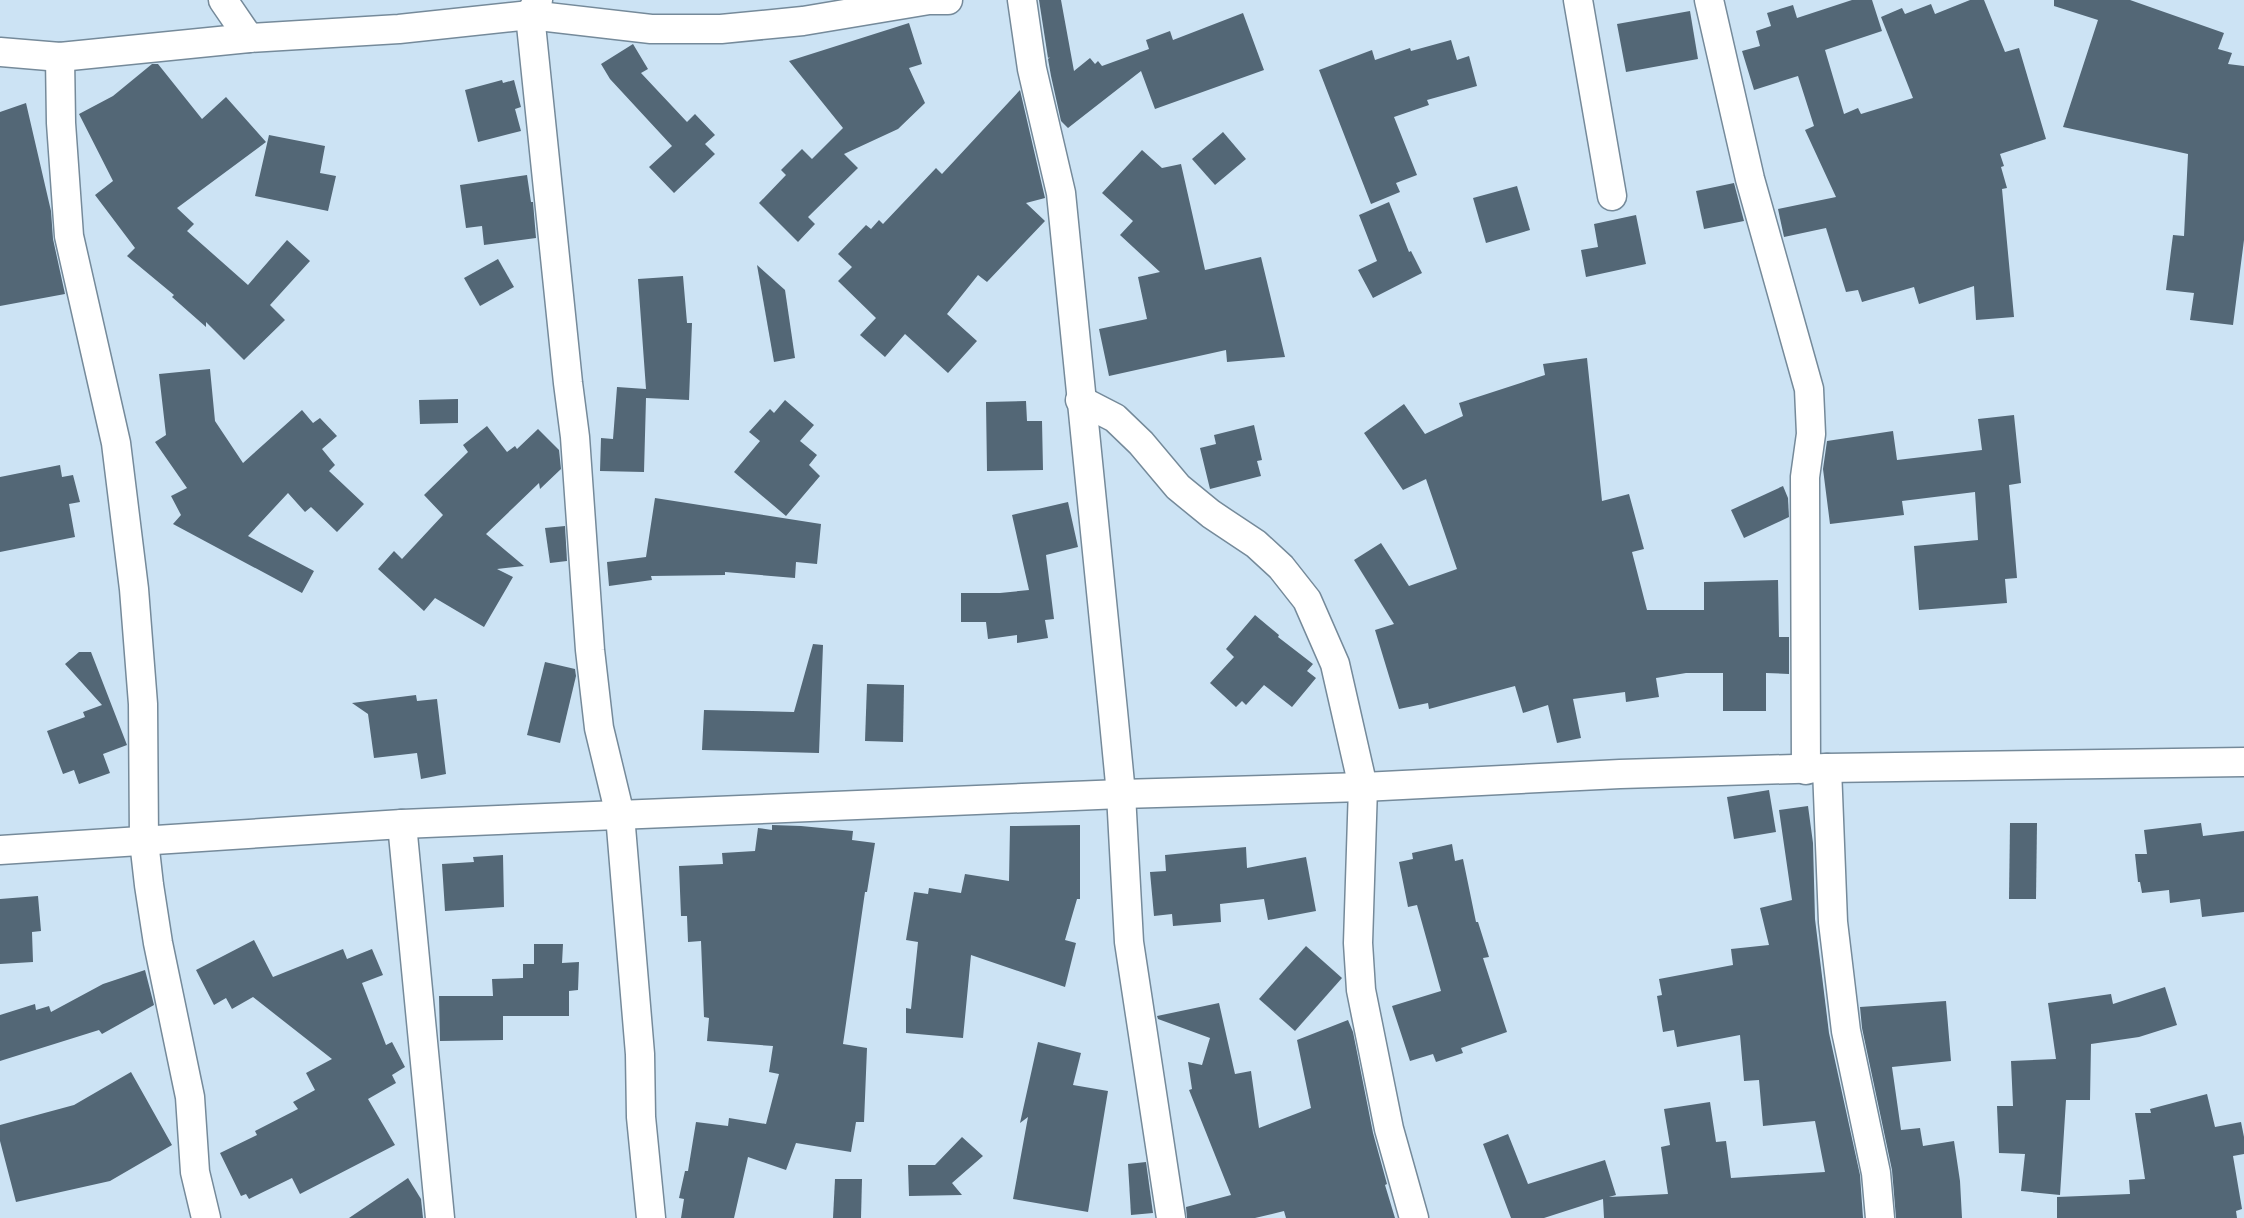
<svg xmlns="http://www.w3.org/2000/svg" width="2244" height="1218" font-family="Karla,sans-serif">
  <rect width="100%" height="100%" fill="#cce3f4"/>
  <g fill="#536776">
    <path d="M1039 0H1061L1074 71 1090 58 1095 64 1098 61 1102 66 1149 49 1146 40 1170 31 1173 40 1243 13 1264 70 1155 109 1141 71 1068 128 1061 121 1051 76 1048 59 1050 57 1048 58Z"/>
    <path d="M1852 0H1872L1882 31 1825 50 1844 114 1858 108 1861 114 1913 98 1881 17 1902 8 1905 14 1931 4 1935 14 1970 0H1984L2005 52 2019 48 2046 139 2000 154 2004 166 2001 167 2007 188 2002 189 2014 317 1976 320 1974 286 1919 304 1914 287 1862 302 1858 290 1846 292 1826 228 1784 237 1778 209 1836 197 1805 130 1814 126 1798 76 1754 90 1742 51 1760 46 1756 31 1771 26 1767 13 1793 5 1797 18Z"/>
    <path d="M2054 0H2130L2224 33 2218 49 2232 53 2228 64 2244 66V240L2233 325 2190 320 2194 293 2166 290 2173 235 2184 236 2188 154 2063 127 2098 20 2054 6Z"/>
    <path d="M1690 11 1698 59 1626 72 1617 24Z"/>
    <path d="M909 23 922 64 909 68 925 103 898 129 844 154 858 168 808 217 815 224 798 242 759 203 786 175 781 170 802 149 812 159 843 128 789 61Z"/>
    <path d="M1451 40 1457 60 1469 56 1477 86 1427 100 1429 105 1394 117 1417 175 1396 183 1400 192 1371 204 1319 70 1372 50 1375 60 1410 48 1411 51Z"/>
    <path d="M633 44 648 69 641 73 687 122 695 114 715 135 705 144 715 154 674 193 649 167 672 146 610 79 601 64Z"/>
    <path d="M152 64H158L202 119 226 97 266 142 177 208 194 224 187 231 248 285 287 240 310 261 270 305 285 320 244 360 206 322V327L172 297 174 295 127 256 135 248 95 195 113 181 79 114 113 96Z"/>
    <path d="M502 80 503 83 514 80 521 107 515 109 521 131 478 142 465 90Z"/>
    <path d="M1020 90 1045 198 1026 203 1045 221 987 282 978 275 947 314 977 341 948 373 905 334 885 357 860 335 876 318 838 281 852 267 838 254 866 225 871 229 879 220 883 224 936 168 942 174Z"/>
    <path d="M26 103 51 211 53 239 65 294 0 306V112Z"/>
    <path d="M1223 132 1246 159 1215 185 1192 159Z"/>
    <path d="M269 135 325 146 320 173 336 176 328 211 255 196Z"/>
    <path d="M1142 150 1162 168 1181 164 1205 270 1261 257 1285 357 1227 362 1226 350 1109 376 1099 329 1147 319 1138 277 1160 272 1120 235 1133 221 1102 193Z"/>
    <path d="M527 175 531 202H533L536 238 484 245 482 226 466 228 460 185Z"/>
    <path d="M1734 183 1744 221 1704 229 1696 191Z"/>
    <path d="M1517 186 1530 230 1486 243 1473 198Z"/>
    <path d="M1389 202 1409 252 1411 251 1422 273 1373 298 1358 270 1377 261 1359 215Z"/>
    <path d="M1636 215 1646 264 1586 277 1581 250 1598 247 1594 224Z"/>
    <path d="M498 259 514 287 480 306 464 278Z"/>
    <path d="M757 265 785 290 795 358 774 362Z"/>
    <path d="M683 276 687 323H692L689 400 646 398 644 472 600 471 601 438 613 439 617 387 646 389 638 279Z"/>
    <path d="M1587 358 1602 501 1629 494 1644 549 1632 552 1647 610H1704V582L1778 580 1779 637H1789V674L1766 673V711H1723V673H1686L1656 678 1659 697 1626 702 1625 692 1573 699 1581 738 1557 743 1548 705 1523 713 1515 686 1429 709 1428 703 1399 709 1375 630 1394 624 1354 560 1381 543 1409 586 1457 569 1426 479 1403 490 1364 433 1404 404 1425 434 1463 416 1459 403 1545 375 1543 364Z"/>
    <path d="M210 369 215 421 243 463 302 410 313 423 320 418 337 436 322 449 335 465 329 471 364 504 337 532 311 507 305 512 288 493 248 536 314 571 302 593 173 524 181 515 171 496 187 488 155 442 166 435 159 374Z"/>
    <path d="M458 399V423L420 424 419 400Z"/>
    <path d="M785 400 814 425 800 441 817 455 809 465 820 476 786 516 734 472 760 441 749 432 770 409 774 413Z"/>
    <path d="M1026 401 1027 421H1042L1043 470 987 471 986 402Z"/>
    <path d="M2014 415 2021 483 2009 485 2017 578 2005 579 2007 603 1919 610 1914 546 1978 540 1975 492 1902 501 1904 515 1830 524 1823 469 1827 441 1893 431 1897 460 1982 450 1978 419Z"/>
    <path d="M1254 425 1262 460 1257 461 1261 476 1210 489 1200 448 1216 444 1214 435Z"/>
    <path d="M487 426 507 452 515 446 517 449 538 429 559 450 561 469 540 489 539 483 486 534 524 566 497 569 513 577 484 627 435 598 424 611 378 569 394 551 402 559 443 515 424 495 468 452 463 445Z"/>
    <path d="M60 465 62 477 73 475 80 502 69 504 75 537 0 552V477Z"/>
    <path d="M1783 486 1788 498 1789 517 1744 538 1731 510Z"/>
    <path d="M655 498 821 524 817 564 796 562 795 578 725 572V575L651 576 652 580 609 586 607 562 646 557Z"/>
    <path d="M1068 502 1078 547 1046 555 1054 619 1045 620 1048 638 1017 643V635L988 639 986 622H961V593H1000L1029 590 1012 515Z"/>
    <path d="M565 526 567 561 550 563 545 528Z"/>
    <path d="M1255 615 1279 635 1278 637 1313 664 1307 671 1316 678 1292 707 1264 685 1246 705 1242 701 1236 707 1210 683 1234 657 1226 649Z"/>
    <path d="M813 644 823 645 819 753 702 750 704 710 794 712Z"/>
    <path d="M79 652H91L127 745 103 754 110 773 79 784 74 770 63 774 47 731 85 717 83 712 102 705 65 664Z"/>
    <path d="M545 662 575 669 576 676 560 743 527 735Z"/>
    <path d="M867 684 904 685 903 742 865 741Z"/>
    <path d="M416 695 417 701 437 699 446 774 421 779 417 753 374 758 368 714 352 703Z"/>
    <path d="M1769 790 1776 832 1734 839 1727 797Z"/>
    <path d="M1808 806 1813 843 1815 919 1829 1033 1860 1175 1863 1218H1604L1603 1199 1544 1218H1511L1483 1144 1508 1134 1528 1184 1605 1160 1616 1195 1609 1197 1668 1194 1661 1147 1670 1145 1664 1109 1710 1102 1716 1142 1726 1141 1731 1178 1825 1172 1815 1121 1763 1126 1759 1080 1744 1081 1740 1035 1677 1047 1674 1030 1663 1032 1657 996 1662 995 1659 979 1733 965 1731 949 1769 945 1760 908 1792 900 1779 810Z"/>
    <path d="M2010 823H2037L2036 899H2009Z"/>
    <path d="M2201 823 2203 836 2244 831V912L2202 917 2200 899 2170 903 2169 890 2142 893 2140 882H2138L2135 854H2147L2144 830Z"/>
    <path d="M772 825 801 826 853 831 852 840 875 843 867 892H865L843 1044 867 1048 864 1122H856L851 1152 796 1143 786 1170 748 1157 734 1218H681L684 1199 679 1198 685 1171H688L696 1122 728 1126 729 1118 766 1124 779 1074 769 1072 773 1046 707 1041 709 1018 704 1017 701 941 688 942 687 916H681L679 866 723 864 722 853 755 851 758 828 772 830Z"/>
    <path d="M1080 825V899H1077L1065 940 1076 943 1065 987 971 955 963 1038 906 1033V1008L911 1009 918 942 906 940 914 892 928 894 929 888 961 893 965 874 1009 881 1010 826Z"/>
    <path d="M1452 844 1455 861 1463 859 1476 922H1478L1489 957 1483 958 1507 1032 1461 1048 1463 1053 1436 1062 1433 1054 1410 1061 1392 1006 1441 991 1417 905 1408 907 1399 862 1413 859 1412 853Z"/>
    <path d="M1246 847 1247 868 1306 857 1316 911 1268 920 1264 899 1220 904 1221 922 1173 926 1172 914 1154 916 1150 872 1166 871 1165 855Z"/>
    <path d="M503 855 504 907 445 911 442 864 474 862 473 857Z"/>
    <path d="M38 896 41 931 32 932 33 962 0 964V899Z"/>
    <path d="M254 940 273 977 343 949 347 959 372 949 383 975 362 983 386 1045 392 1042 405 1067 392 1075 396 1083 368 1099 395 1145 300 1194 292 1178 249 1199 246 1194 241 1196 220 1153 257 1135 255 1131 298 1109 293 1102 315 1090 306 1073 332 1059 253 997 232 1009 226 998 214 1005 196 970Z"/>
    <path d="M534 944H563L562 963 579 962 578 990 569 991V1016H503V1040L440 1041 439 996H493L492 979 523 978V964H534Z"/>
    <path d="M1306 946 1342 978 1295 1031 1259 999Z"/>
    <path d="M145 970 154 1005 102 1034 99 1030 0 1061V1015L35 1004 36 1010 49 1006 51 1012 103 984Z"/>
    <path d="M2165 987 2177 1025 2139 1037 2091 1044 2090 1100H2066L2060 1195 2021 1191 2025 1154 1999 1153 1997 1106H2013L2011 1061 2056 1059 2048 1003 2111 994 2113 1004Z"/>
    <path d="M1946 1001 1951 1061 1892 1067 1901 1130 1920 1128 1923 1146 1954 1141 1960 1181 1962 1218H1896L1892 1170 1862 1028 1860 1007Z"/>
    <path d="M1219 1003 1235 1074 1251 1071 1259 1128 1311 1108 1297 1040 1348 1020 1353 1032 1373 1133 1387 1184 1385 1185 1395 1218H1286L1284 1211 1255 1218H1187L1186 1207 1231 1195 1189 1090 1192 1089 1188 1062 1202 1065 1210 1038 1158 1019 1157 1016Z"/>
    <path d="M1038 1042 1081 1053 1073 1085 1108 1091 1088 1212 1013 1199 1028 1117 1020 1123Z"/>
    <path d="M131 1072 172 1145 110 1181 16 1202 0 1141V1125L74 1105Z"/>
    <path d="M2207 1094 2215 1127 2241 1122 2244 1137V1154L2233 1156 2242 1209 2236 1211 2237 1218H2057V1197L2130 1194 2129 1180 2145 1179 2135 1113H2151L2150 1109Z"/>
    <path d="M962 1137 983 1156 952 1183 962 1195 909 1196 908 1165H935Z"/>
    <path d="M1146 1162 1153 1213 1131 1215 1128 1164Z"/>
    <path d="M408 1178 421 1199 423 1218H349Z"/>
    <path d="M835 1179H862L861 1218H833Z"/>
  </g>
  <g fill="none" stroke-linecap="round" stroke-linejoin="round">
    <g stroke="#758a9a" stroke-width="31">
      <g id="street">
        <path d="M223 0 249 38"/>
        <path d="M538 0 530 15 568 383 575 437 590 650 599 728 620 815 640 1054 641 1117 651 1218"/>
        <path d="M1022 0 1032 69 1061 193 1113 711 1121 794 1129 942 1171 1218"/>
        <path d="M1578 0 1612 196"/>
        <path d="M1709 0 1750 179 1809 389 1811 434 1805 477 1806 770"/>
        <path d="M0 52 60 57 249 38 399 29 530 15 651 29H721L803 21 929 0H948"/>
        <path d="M60 57 61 123 69 236 116 443 134 589 143 704 144 841 149 885 158 943 190 1097 195 1172 206 1218"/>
        <path d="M1080 400 1115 418 1141 443 1178 487 1211 514 1256 544 1281 567 1307 600 1335 664 1363 787 1358 943 1361 990 1389 1129 1414 1218"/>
        <path d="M1827 768 1833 922 1846 1031 1876 1173 1880 1218"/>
        <path d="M402 824 440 1218"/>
        <path d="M0 850 402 824 1121 794 1363 787 1620 774 1827 768 2244 762"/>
      </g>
    </g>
    <use href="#street" stroke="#fff" stroke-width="28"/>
  </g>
</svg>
